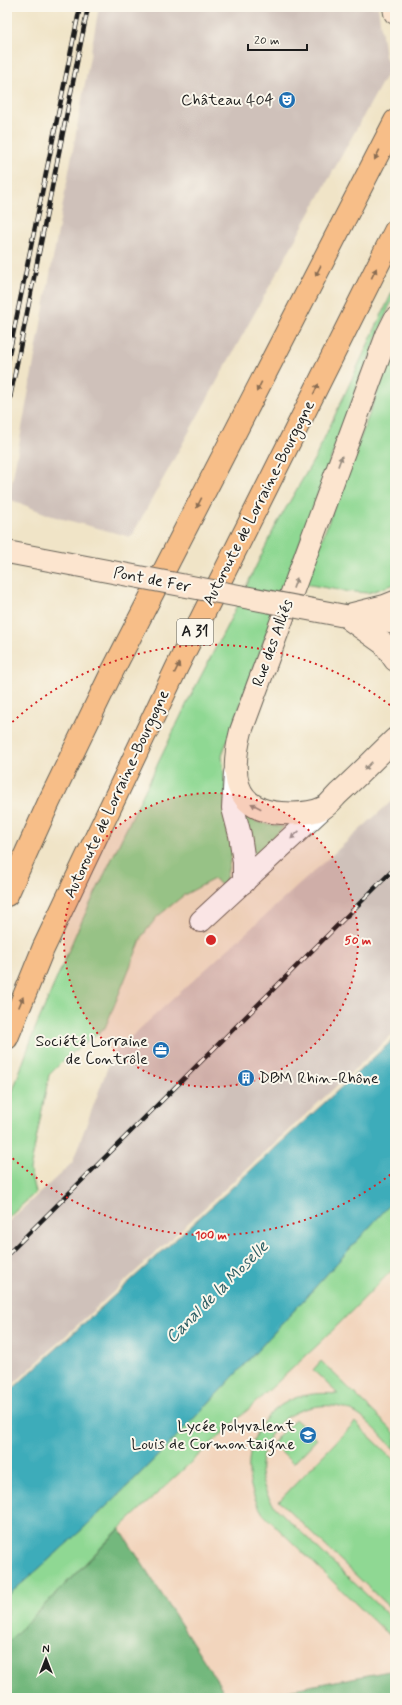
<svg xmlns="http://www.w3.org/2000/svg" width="402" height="1705" font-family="Mynerve,sans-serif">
  <rect width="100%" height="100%" fill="#fbf7ec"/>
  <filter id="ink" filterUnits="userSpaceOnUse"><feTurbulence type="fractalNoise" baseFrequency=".025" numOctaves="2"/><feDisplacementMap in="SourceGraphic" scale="8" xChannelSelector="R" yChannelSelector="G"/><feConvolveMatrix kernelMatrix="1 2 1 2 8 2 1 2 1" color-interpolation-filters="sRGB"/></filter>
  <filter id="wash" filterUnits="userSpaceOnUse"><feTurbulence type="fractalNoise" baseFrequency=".012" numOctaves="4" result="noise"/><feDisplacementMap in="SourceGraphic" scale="16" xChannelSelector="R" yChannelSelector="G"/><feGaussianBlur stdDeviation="0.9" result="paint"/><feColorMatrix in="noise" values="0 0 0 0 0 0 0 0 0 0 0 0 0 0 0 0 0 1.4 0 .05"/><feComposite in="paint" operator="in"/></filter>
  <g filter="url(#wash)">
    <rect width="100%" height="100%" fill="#f0e4c7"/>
    <path fill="#f2d5bd" d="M395 1267V1670L245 1698H228L120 1529 322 1341Z"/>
    <g fill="#cfc1ba">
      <path d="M99 7H378L385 56 390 68 131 537 52 516 9 499Z"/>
      <path d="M395 798V1032L7 1390V1223L72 1163 113 1053Z"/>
    </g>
    <g fill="#8fd893" stroke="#567a58">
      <path d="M395 286V297L389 307 350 406 222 755 232 853 224 887 214 879 184 895 157 917 143 935 105 1028 67 1057 49 1075 30 1170 35 1193 7 1219V1107L35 1029 77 931 189 699 229 622 275 527 316 456Z"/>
      <path d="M395 346V584L368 593 344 591 305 584Z"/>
      <path d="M242 814 257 822 284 827 251 858Z"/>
      <path d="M395 1199V1267L322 1341 119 1529 7 1643V1596C149 1477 270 1336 395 1199Z"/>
      <path d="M321 1361 395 1433V1450C379 1434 363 1412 340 1407 322 1403 299 1408 284 1419 270 1430 259 1455 261 1473 262 1486 268 1497 275 1507L395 1622V1638L384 1631 264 1515C235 1474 248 1414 298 1397 312 1393 324 1393 338 1394L313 1370Z"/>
      <path d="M295 1419 317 1439 293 1464 272 1443Z"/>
      <path d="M355 1422 395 1461V1613L279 1501Z"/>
    </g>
    <g fill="#73b87d" stroke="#486a4c">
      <path d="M120 1529 228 1698H7V1643Z"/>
      <path d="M395 1670V1698H245Z"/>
    </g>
    <path fill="#3dacba" stroke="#2c646b" d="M395 1038V1199C270 1336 149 1477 7 1596V1394Z"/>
  </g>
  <g filter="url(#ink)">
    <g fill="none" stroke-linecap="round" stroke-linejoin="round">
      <g stroke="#666258" stroke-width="24">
        <g id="street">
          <path d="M235 773 233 808 240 835 244 862V882"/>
          <path d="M201 921 323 808"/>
        </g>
      </g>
      <g stroke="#666258" stroke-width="24">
        <g id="secondary">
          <path d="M394 7 395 13"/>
          <path d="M395 319 387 335 241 731C231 770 231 810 281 813 294 814 310 814 323 808 328 806 334 798 338 794 358 776 376 757 395 739"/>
          <path d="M345 616 384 644 395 660"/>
          <path d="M345 616 385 606 395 602"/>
          <path d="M356 617 395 623"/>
        </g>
      </g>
      <g stroke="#666258" stroke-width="24">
        <g id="highway">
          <path d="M7 895 49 802 111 674 395 121"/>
          <path d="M7 1038 43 949 177 667 395 231"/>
        </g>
      </g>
      <use href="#street" stroke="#fff" stroke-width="22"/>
      <use href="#secondary" stroke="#fce5cf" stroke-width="22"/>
      <use href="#highway" stroke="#f7be88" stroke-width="22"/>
      <g stroke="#1c1c1c" stroke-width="4.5">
        <g id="rail">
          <path d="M7 364 80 7"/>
          <path d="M7 413 88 7"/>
          <path d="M7 1255 395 868"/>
        </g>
      </g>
      <use href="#rail" stroke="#fbf7ec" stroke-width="3" stroke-dasharray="9" stroke-linecap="butt"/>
      <g stroke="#666258" stroke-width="24" stroke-linecap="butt">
        <path id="secondary-bridge" d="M7 552 345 616"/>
      </g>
      <use href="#secondary-bridge" stroke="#fce5cf" stroke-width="22"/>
    </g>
    <defs><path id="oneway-solid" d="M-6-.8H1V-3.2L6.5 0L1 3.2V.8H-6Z"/></defs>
    <g fill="#8a6d52">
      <use href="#oneway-solid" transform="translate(377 155) rotate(117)"/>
      <use href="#oneway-solid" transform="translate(318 271) rotate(117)"/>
      <use href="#oneway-solid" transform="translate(374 273) rotate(-64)"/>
      <use href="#oneway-solid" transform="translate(259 387) rotate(117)"/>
      <use href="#oneway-solid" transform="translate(316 389) rotate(-64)"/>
      <use href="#oneway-solid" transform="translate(199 503) rotate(117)"/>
      <use href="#oneway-solid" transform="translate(177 668) rotate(-64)"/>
      <use href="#oneway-solid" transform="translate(21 1002) rotate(-68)"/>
    </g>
    <g fill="#978b7e">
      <use href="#oneway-solid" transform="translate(340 461) rotate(-70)"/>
      <use href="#oneway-solid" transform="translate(295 583) rotate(-70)"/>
      <use href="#oneway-solid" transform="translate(368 766) rotate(134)"/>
      <use href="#oneway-solid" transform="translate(256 806) rotate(-153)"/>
    </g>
    <use fill="#999" href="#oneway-solid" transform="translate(295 835) rotate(137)"/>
  </g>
  <circle cx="211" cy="940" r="147" fill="#d62828" fill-opacity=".12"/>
  <g fill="none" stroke="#d62828" stroke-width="2" stroke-dasharray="2 4">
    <circle cx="211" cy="940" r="147"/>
    <path d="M395 1171A295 295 0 0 1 8 1154M8 726A295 295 0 0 1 395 709"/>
  </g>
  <defs>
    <g id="theatre-disc" transform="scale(0.9)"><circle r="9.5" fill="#1f6fb2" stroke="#fbf7ec"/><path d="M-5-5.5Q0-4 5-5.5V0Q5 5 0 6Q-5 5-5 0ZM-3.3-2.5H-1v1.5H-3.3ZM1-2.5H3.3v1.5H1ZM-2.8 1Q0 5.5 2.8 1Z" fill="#fff"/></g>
    <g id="office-disc" transform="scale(0.9)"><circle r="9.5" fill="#1f6fb2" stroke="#fbf7ec"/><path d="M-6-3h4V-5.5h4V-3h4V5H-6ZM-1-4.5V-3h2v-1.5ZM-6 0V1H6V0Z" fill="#fff"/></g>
    <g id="building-disc" transform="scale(0.9)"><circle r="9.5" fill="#1f6fb2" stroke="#fbf7ec"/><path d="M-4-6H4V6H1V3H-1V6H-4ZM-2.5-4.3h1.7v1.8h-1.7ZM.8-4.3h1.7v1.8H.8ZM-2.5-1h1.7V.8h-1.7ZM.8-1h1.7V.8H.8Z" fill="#fff"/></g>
    <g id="school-disc" transform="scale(0.9)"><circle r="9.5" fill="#1f6fb2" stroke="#fbf7ec"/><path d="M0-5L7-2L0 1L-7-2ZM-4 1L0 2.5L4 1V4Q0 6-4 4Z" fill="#fff"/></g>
  </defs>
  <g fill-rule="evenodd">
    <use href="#theatre-disc" x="287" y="100"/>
    <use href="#office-disc" x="161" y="1050"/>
    <use href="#building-disc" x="246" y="1078"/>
    <use href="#school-disc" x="308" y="1435"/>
  </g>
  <g text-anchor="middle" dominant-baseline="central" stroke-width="4" stroke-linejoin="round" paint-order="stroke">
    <rect fill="#fbf7ec" stroke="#5f5e5a" stroke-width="1" x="177" y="619" width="36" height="26" rx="3"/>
    <g font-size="15" font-weight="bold" fill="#1c1c1c">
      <text x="195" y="632">A 31</text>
    </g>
    <g font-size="16" fill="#1c1c1c" stroke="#fbf7ec" text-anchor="end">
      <text x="274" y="100">Château 404</text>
      <text x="148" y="1041">Société Lorraine<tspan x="148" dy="18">de Contrôle</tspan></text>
      <text x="259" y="1078" text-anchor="start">DBM Rhin-Rhône</text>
      <text x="295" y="1426">Lycée polyvalent<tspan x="295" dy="18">Louis de Cormontaigne</tspan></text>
    </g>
    <g font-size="16" fill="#1c1c1c" stroke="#fbf7ec">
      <text transform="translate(259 503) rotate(-63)">Autoroute de Lorraine-Bourgogne</text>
      <text transform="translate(152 580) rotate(11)">Pont de Fer</text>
      <text transform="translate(273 643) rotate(-70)">Rue des Alliés</text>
      <text transform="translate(117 794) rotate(-65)">Autoroute de Lorraine-Bourgogne</text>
    </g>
    <g font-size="17" font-style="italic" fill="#2b5d63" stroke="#fbf7ec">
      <text transform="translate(217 1292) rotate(-45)">Canal de la Moselle</text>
    </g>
  </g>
  <circle cx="211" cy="940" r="6" fill="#d62828" stroke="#fbf7ec" stroke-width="2"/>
  <g font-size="12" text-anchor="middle" font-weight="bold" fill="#d62828" stroke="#fbf7ec" stroke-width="4" stroke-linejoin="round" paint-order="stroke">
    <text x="358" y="944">50 m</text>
    <text x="211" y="1239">100 m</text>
  </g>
  <rect width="402" height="1705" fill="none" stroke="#fbf7ec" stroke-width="24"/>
  <g transform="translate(46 1659)" stroke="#fbf7ec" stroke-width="3" paint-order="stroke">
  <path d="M0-3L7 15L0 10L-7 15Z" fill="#1c1c1c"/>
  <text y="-6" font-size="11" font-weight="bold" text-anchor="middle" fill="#1c1c1c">N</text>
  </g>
  <path d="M248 44v6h59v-6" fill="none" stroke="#1c1c1c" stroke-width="2"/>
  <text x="254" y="44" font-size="12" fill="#1c1c1c" stroke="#fbf7ec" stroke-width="3" paint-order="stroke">20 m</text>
</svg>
